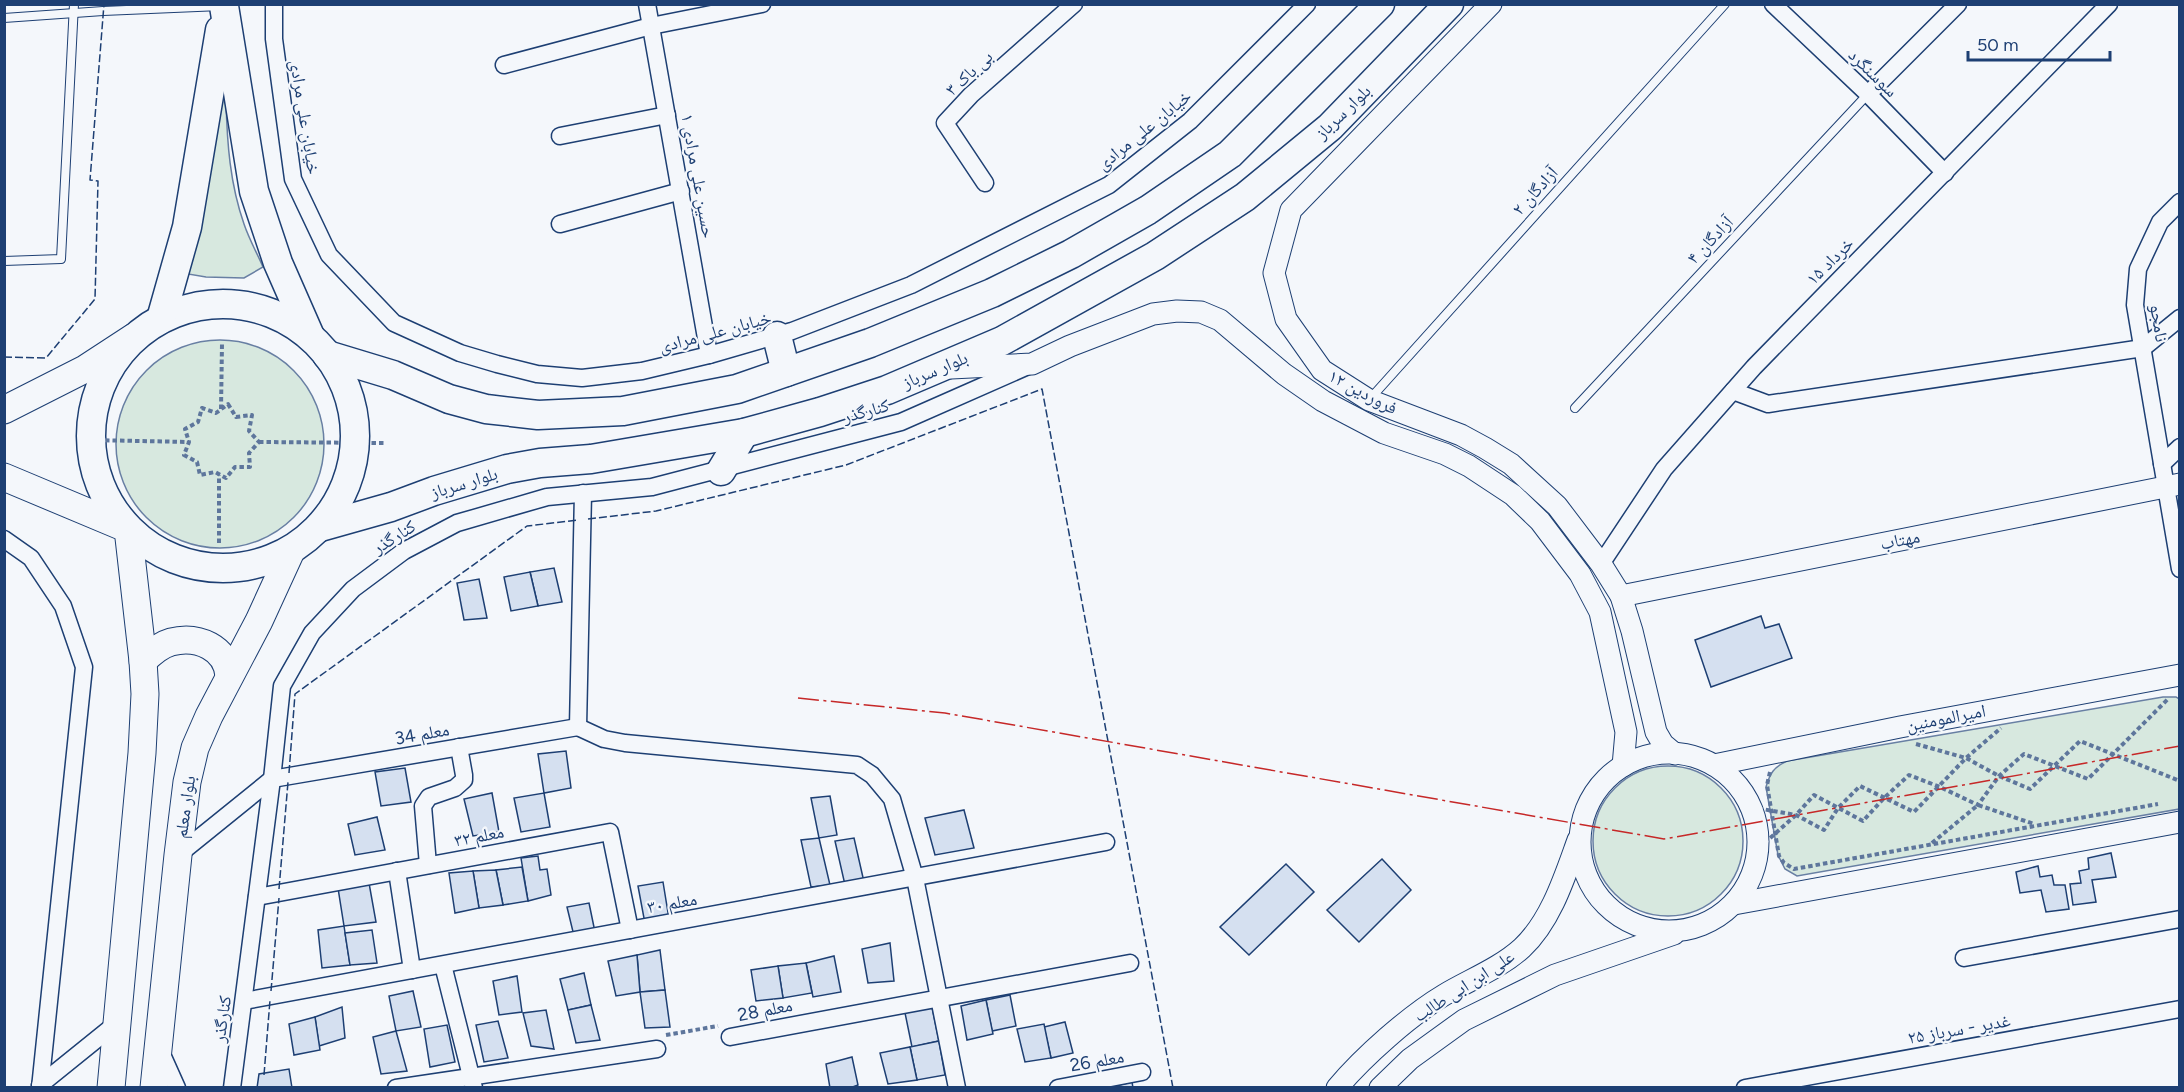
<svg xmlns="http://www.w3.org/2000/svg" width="2184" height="1092" font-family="Figtree,'Noto Naskh Arabic',sans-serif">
  <rect width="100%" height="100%" fill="#f4f7fb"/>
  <g fill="#d7e8df" stroke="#687fa3" stroke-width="1.5">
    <path d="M219 96 226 100C227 143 230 184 244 224 249 239 257 253 263 267L244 278 206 277 182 273Z"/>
    <circle cx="220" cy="444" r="104"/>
    <path d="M2163 697H2176L2179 699V809L1797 876 1785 869 1778 855 1766 787C1770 773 1774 767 1787 761Z"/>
    <circle cx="1668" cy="841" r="75"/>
  </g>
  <g fill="#d5e0f0" stroke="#1d3f73" stroke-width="1.5">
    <path d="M554 568 562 602 538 606 530 572Z"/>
    <path d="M530 572 538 606 511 611 504 577Z"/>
    <path d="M479 579 487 618 464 620 457 583Z"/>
    <path d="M1761 616 1765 628 1779 624 1792 658 1711 687 1695 640Z"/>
    <path d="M566 751 571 788 544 793 538 754Z"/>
    <path d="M405 768 411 802 381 806 375 772Z"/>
    <path d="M492 793 499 832 473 836 464 799Z"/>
    <path d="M544 793 550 827 521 832 514 798Z"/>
    <path d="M830 796 837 835 819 838 811 798Z"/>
    <path d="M964 810 974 848 935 855 925 818Z"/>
    <path d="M377 817 385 850 355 855 348 824Z"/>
    <path d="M819 838 830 885 811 887 801 840Z"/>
    <path d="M854 838 864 882 845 885 835 841Z"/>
    <path d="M2111 853 2116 877 2092 880 2096 902 2073 905 2070 884 2081 883 2079 871 2089 869 2088 858Z"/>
    <path d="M538 856 540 870 547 869 551 895 528 901 521 858Z"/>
    <path d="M1382 859 1411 890 1359 942 1327 910Z"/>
    <path d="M1286 864 1314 892 1249 955 1220 927Z"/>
    <path d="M2038 866 2040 877 2052 875 2054 885H2065L2069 909 2046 912 2041 890 2020 893 2016 872Z"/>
    <path d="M522 867 528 901 503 905 496 870Z"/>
    <path d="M496 870 503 905 479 908 473 871Z"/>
    <path d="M473 871 479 908 455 913 449 873Z"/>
    <path d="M663 882 670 925 646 929 638 886Z"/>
    <path d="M369 883 376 922 344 926 338 888Z"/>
    <path d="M589 903 595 932 574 936 567 907Z"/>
    <path d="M344 926 350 965 322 968 318 930Z"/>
    <path d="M372 930 377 963 350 965 345 933Z"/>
    <path d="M890 943 894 981 868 983 862 949Z"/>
    <path d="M660 950 665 990 640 992 637 955Z"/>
    <path d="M637 955 640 992 616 996 608 961Z"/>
    <path d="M834 956 841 992 813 997 806 963Z"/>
    <path d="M806 963 812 993 783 998 778 966Z"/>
    <path d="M778 966 783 998 756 1001 751 970Z"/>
    <path d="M584 973 591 1005 568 1010 560 979Z"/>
    <path d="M517 976 522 1012 499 1015 493 981Z"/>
    <path d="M665 990 670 1027 645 1028 640 992Z"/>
    <path d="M413 991 421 1027 396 1031 389 996Z"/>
    <path d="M1010 995 1016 1026 992 1031 986 1000Z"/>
    <path d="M986 1000 993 1034 967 1040 961 1006Z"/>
    <path d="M931 1002 939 1041 912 1047 904 1008Z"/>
    <path d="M591 1005 600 1040 576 1043 568 1010Z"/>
    <path d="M342 1007 345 1038 319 1046 315 1017Z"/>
    <path d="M546 1010 554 1049 531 1046 523 1013Z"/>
    <path d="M315 1017 320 1050 294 1055 289 1024Z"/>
    <path d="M498 1021 508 1058 484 1062 476 1025Z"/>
    <path d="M1065 1022 1073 1053 1051 1058 1044 1027Z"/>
    <path d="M1044 1024 1051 1058 1025 1062 1017 1029Z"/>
    <path d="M447 1025 455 1062 430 1067 424 1029Z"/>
    <path d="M396 1031 407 1071 381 1074 373 1037Z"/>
    <path d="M939 1041 945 1075 917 1080 910 1047Z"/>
    <path d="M910 1047 917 1080 888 1084 880 1053Z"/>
    <path d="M852 1057 858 1085 850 1088H830L826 1064Z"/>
    <path d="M289 1069 292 1088H257L259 1074Z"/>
    <path d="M1132 1082 1133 1088H1107Z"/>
  </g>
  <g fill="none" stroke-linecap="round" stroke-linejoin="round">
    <g stroke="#1d3f73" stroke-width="10">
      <g id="service">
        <path d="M4 18 103 11 221 6"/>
        <path d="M4 261 61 259 74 4"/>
        <path d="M1369 400 1725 4"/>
        <path d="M1575 408 1868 94"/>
      </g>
    </g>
    <g stroke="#1d3f73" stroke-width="19">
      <g id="minor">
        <path d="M274 4V39L293 179 329 255 394 323 460 353 497 364 537 374 582 378 642 371 709 355 792 331 911 285 1109 185 1190 121 1307 4"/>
        <path d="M647 4 709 355"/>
        <path d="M1773 4 1868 94 1945 173"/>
        <path d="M504 65 651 26 762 4"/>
        <path d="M1868 94 1958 4"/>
        <path d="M560 136 667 115"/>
        <path d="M985 183 945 123 971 95 1074 4"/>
        <path d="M2180 202 2160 222 2138 269 2135 305 2180 569"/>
        <path d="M560 224 681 191"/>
        <path d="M1733 391 1768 404 2143 348 2180 318"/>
        <path d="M2162 464 2180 447"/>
        <path d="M4 539 31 558 63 606 84 667 40 1088"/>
        <path d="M1601 564 1664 469 1754 367 2109 4"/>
        <path d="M578 727 604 739 625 743 857 765 872 775 892 799 915 878 957 1088"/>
        <path d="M578 727 583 493"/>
        <path d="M178 855 272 779 578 727"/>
        <path d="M428 865 423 806 429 797 455 788 464 780V775L459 747"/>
        <path d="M397 871 412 970"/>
        <path d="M257 897 610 832 630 930"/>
        <path d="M1964 958 2180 919"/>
        <path d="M443 965 474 1088"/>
        <path d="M244 1001 1106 842"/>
        <path d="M730 1037 1130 963"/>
        <path d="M160 1050 177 1088"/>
        <path d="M40 1085 118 1022"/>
        <path d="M232 1088 272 779 282 686 312 633 353 589 404 551 457 523 547 497 652 487 901 422 1028 366"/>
        <path d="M396 1088 657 1049"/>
        <path d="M1058 1088 1142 1072"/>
        <path d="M1745 1088 2180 1009"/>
      </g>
    </g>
    <g stroke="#1d3f73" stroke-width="23">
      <g id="tertiary">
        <path d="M1491 4 1291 210 1274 273 1286 319 1322 370 1369 400 1461 435 1485 448 1511 464 1557 506 1601 564 1621 596 1632 631 1656 732 1663 744 1675 754"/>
        <path d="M951 368 1032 364 1070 346 1153 314 1177 311 1201 312 1220 320 1284 374 1323 401 1384 433 1445 454 1469 466 1513 495 1540 521 1580 574 1600 612 1626 732 1623 766"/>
        <path d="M1621 596 2180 484"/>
        <circle cx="1669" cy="842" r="89"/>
        <path d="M1714 765 1900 727 2180 675"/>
        <path d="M1734 904 2180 822"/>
        <path d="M1337 1088C1363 1057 1409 1016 1444 995 1469 980 1500 968 1522 948 1551 921 1565 876 1578 840"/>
        <path d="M1380 1088 1410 1059 1464 1020 1555 975 1674 934"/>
      </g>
    </g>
    <g stroke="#1d3f73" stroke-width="29">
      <g id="primary">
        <path d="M4 410 85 369 134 337"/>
        <path d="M4 477 128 529 143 661 145 694 142 753 111 1088"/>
        <path d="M143 661C151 653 160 645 171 642 198 635 227 648 229 676"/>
        <path d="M154 1088 178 855 187 782 195 748 209 716 259 621 292 549"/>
      </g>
    </g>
    <g stroke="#1d3f73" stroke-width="31">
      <g id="trunk">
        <path d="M224 6 254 191 278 263 310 336"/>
        <circle cx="223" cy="436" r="132"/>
        <path d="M161 319 187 227 220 30"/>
        <path d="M777 336 786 372"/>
        <path d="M327 355 393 375 449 399 486 409 538 415 623 411 737 389 870 343 992 293 1071 254 1148 210 1230 154 1380 4"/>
        <path d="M721 471 744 433"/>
        <path d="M320 527 391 507 434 491 507 469 540 463 591 459 744 433 820 412 887 390 1002 341 1155 256 1245 197 1330 127 1449 4"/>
      </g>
    </g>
    <g stroke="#5e769c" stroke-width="4" stroke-dasharray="4.5 3" stroke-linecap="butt">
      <path d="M228 404 236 417 252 415 249 431 259 442 249 453 250 467H235L226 478 215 472 200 475 197 462 184 455 189 442 185 429 198 422 202 408 216 413Z"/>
      <path d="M221 409 222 344"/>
      <path d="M90 440 189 442"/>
      <path d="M259 442 384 443"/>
      <path d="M219 543V475"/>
      <path d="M1916 744 1966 758 2001 728"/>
      <path d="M1770 772 1767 785 1779 856 1784 863 1794 869 2158 804"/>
      <path d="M1751 807 1796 815 1824 830 1838 808 1860 786 1914 812 1966 758 1999 776 2030 789 2080 741 2180 781"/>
      <path d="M1932 843 1978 805 2034 824"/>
      <path d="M1759 848 1796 815 1814 795 1863 821 1884 798 1909 775 1940 787 1978 805 1999 776 2024 754 2088 779 2169 698"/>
      <path d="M666 1035 718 1026"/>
    </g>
    <use href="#service" stroke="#f4f7fb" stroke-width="8"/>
    <use href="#minor" stroke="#f4f7fb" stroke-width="16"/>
    <use href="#tertiary" stroke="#f4f7fb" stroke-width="21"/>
    <use href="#primary" stroke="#f4f7fb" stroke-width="27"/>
    <use href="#trunk" stroke="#f4f7fb" stroke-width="28"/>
    <g stroke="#1d3f73" stroke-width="1.5" stroke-dasharray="8 3" stroke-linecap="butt">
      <path d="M4 357 46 358 95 299 98 181 90 180 104 4"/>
      <path d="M588 519 656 511 846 465 1042 389 1173 1088"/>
      <path d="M289 773 295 694 527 526 579 520"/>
      <path d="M279 889 288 782"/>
      <path d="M271 991 279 898"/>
      <path d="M264 1075 270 1000"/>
    </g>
    <path stroke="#c62828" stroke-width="1.5" stroke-dasharray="21 4.5 3 4.5" stroke-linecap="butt" d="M798 698 945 713 1664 839 2180 746"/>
  </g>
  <g text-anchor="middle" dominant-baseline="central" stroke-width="4.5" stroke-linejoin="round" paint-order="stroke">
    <g font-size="18" fill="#1d3f73" stroke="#f4f7fb">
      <text transform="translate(969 73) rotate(-43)">بی باک ۳</text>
      <text transform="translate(1873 73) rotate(44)">سوسنگرد</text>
      <text transform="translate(1343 112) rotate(-44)">بلوار سرباز</text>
      <text transform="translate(305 117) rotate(81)">خیابان علی مرادی</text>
      <text transform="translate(1144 130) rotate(-39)">خیابان علی مرادی</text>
      <text transform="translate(698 176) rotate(80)">حسین علی مرادی ۱</text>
      <text transform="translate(1535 191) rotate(-48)">آزادگان ۲</text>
      <text transform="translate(1710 240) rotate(-47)">آزادگان ۴</text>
      <text transform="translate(1830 261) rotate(-45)">۱۵ خرداد</text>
      <text transform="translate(2159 323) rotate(81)">نامجو</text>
      <text transform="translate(715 332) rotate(-15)">خیابان علی مرادی</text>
      <text transform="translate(935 370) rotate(-23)">بلوار سرباز</text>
      <text transform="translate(1363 392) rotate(28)">۱۲ فروردین</text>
      <text transform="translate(866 411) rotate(-15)">کنارگذر</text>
      <text transform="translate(464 483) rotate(-17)">بلوار سرباز</text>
      <text transform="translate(394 537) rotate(-32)">کنارگذر</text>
      <text transform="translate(1900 540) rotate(-11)">مهتاب</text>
      <text transform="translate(1946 718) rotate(-11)">امیرالمومنین</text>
      <text transform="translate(422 734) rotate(-10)">معلم 34</text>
      <text transform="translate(185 807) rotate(-82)">بلوار معلم</text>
      <text transform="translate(479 836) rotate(-11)">معلم ۳۲</text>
      <text transform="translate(672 903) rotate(-10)">معلم ۳۰</text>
      <text transform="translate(1464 986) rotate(-33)">علی ابن ابی طالب</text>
      <text transform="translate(765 1010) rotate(-11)">معلم 28</text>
      <text transform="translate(222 1019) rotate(-82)">کنارگذر</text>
      <text transform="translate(1959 1029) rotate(-10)">غدیر - سرباز ۲۵</text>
      <text transform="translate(1097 1061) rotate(-10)">معلم 26</text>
    </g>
  </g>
  <rect width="2184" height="1092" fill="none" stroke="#1d3f73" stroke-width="12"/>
  <path d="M1968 51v9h142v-9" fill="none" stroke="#1d3f73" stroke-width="3"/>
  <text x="1977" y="51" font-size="18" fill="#1d3f73" stroke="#f4f7fb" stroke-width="4.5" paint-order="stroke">50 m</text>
</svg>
